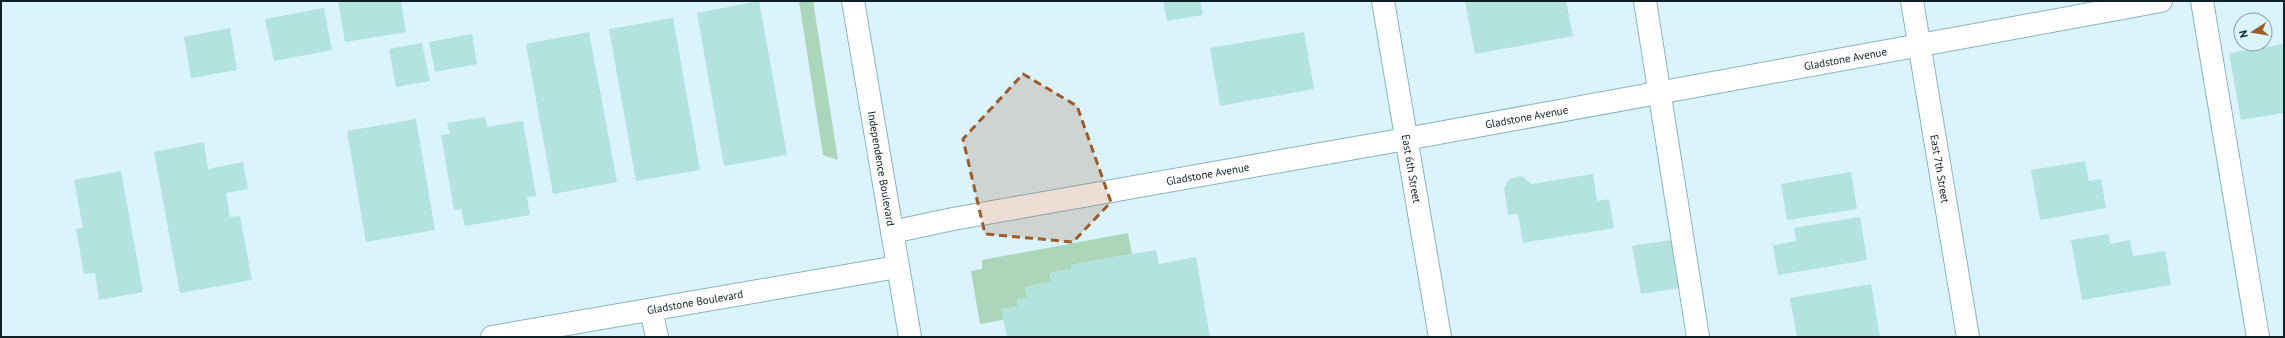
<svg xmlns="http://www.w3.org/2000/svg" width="2285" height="338" font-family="'PT Sans',sans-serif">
  <rect width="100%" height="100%" fill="#daf3fd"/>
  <g fill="#abd6b9">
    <path d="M799 1H813L838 160 823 155Z"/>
    <path d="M1128 233 1132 254 1071 265 1072 269 1050 273 1051 282 1025 287 1027 298 1017 300 1018 306 1003 320 980 324 971 271 982 269V260Z"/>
  </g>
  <g fill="#b3e3de">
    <path d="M338 1H401L406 32 345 42Z"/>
    <path d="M759 1 787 155 724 166 697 13Z"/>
    <path d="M1163 1H1200L1203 15 1167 21Z"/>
    <path d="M1465 1H1566L1573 36 1475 54Z"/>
    <path d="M324 8 332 50 274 61 265 19Z"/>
    <path d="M673 18 700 170 636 181 609 29Z"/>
    <path d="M230 28 237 70 191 78 184 37Z"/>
    <path d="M589 32 617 182 553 194 526 44Z"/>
    <path d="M1304 32 1314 89 1220 106 1210 48Z"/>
    <path d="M472 34 477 64 435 72 429 42Z"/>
    <path d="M422 43 430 81 396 87 389 49Z"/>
    <path d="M2284 44V113L2241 120 2229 53Z"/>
    <path d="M485 117 487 127 523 121 536 196 527 197 530 215 465 226 461 209 454 210 441 135 450 134 447 123Z"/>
    <path d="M416 119 435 230 366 242 347 131Z"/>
    <path d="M204 142 208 169 243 162 248 189 226 193 230 217 240 216 252 280 180 293 154 152Z"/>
    <path d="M2085 161 2089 181 2101 179 2106 208 2040 220 2031 170Z"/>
    <path d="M121 171 143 292 99 300 95 273 84 274 76 229 83 228 74 180Z"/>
    <path d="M1851 172 1857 209 1787 220 1781 184Z"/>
    <path d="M1593 174 1597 201 1609 199 1614 228 1523 243 1518 214 1508 215 1504 188 1509 179 1522 176 1531 184Z"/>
    <path d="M1860 217 1867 260 1778 275 1773 245 1796 241 1794 228Z"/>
    <path d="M2109 234 2110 244 2130 240 2133 256 2165 251 2171 285 2082 300 2071 240Z"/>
    <path d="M1671 240 1679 288 1641 294 1632 246Z"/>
    <path d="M1156 250 1159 264 1196 257 1210 337H1007L1001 309 1018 306 1017 300 1027 298 1025 287 1051 282 1050 273 1072 269 1071 265Z"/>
    <path d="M1871 284 1880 337H1797L1790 298Z"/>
  </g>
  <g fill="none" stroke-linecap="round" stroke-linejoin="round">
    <g stroke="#8ab4c3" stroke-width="24">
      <g id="minor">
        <path id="s1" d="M1383 1 1440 337"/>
        <path d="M1645 1 1698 337"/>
        <path id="s2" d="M1912 1 1968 337"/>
        <path d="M2202 1 2258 337"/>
        <path id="s3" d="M892 232 953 219 1406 139 2161 1"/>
        <path d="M651 310 657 337"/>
        <path id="s4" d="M492 337 897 267"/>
      </g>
    </g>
    <g stroke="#8ab4c3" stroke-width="24">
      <g id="major">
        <path id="s5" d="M853 1 910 337"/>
      </g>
    </g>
    <use href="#minor" stroke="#fff" stroke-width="22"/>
    <use href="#major" stroke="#fff" stroke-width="22"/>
  </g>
  <path fill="#9e5c29" fill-opacity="0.2" stroke="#9e5c29" stroke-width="3" stroke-dasharray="8 5" stroke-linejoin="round" d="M1023 74 1077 106 1111 202 1073 242 985 234 963 139Z"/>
  <g text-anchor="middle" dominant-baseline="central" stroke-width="4" stroke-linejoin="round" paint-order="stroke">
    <g font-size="11" fill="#0f2026" stroke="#daf3fd">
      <text stroke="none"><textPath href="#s3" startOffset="969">Gladstone Avenue</textPath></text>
      <text stroke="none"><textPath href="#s3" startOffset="645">Gladstone Avenue</textPath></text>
      <text stroke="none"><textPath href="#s5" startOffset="170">Independence Boulevard</textPath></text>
      <text stroke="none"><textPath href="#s1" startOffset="170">East 6th Street</textPath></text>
      <text stroke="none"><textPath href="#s2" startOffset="170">East 7th Street</textPath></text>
      <text stroke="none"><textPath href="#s3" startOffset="321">Gladstone Avenue</textPath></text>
      <text stroke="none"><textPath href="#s4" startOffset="206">Gladstone Boulevard</textPath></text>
    </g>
  </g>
  <rect width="2285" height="338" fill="none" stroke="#0f2026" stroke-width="4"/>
  <g transform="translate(2253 32) rotate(258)"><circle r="19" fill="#daf3fd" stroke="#899fa7"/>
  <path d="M0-3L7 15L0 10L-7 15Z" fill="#9e5c29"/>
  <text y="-6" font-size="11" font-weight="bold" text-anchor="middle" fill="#0f2026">N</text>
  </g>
</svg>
